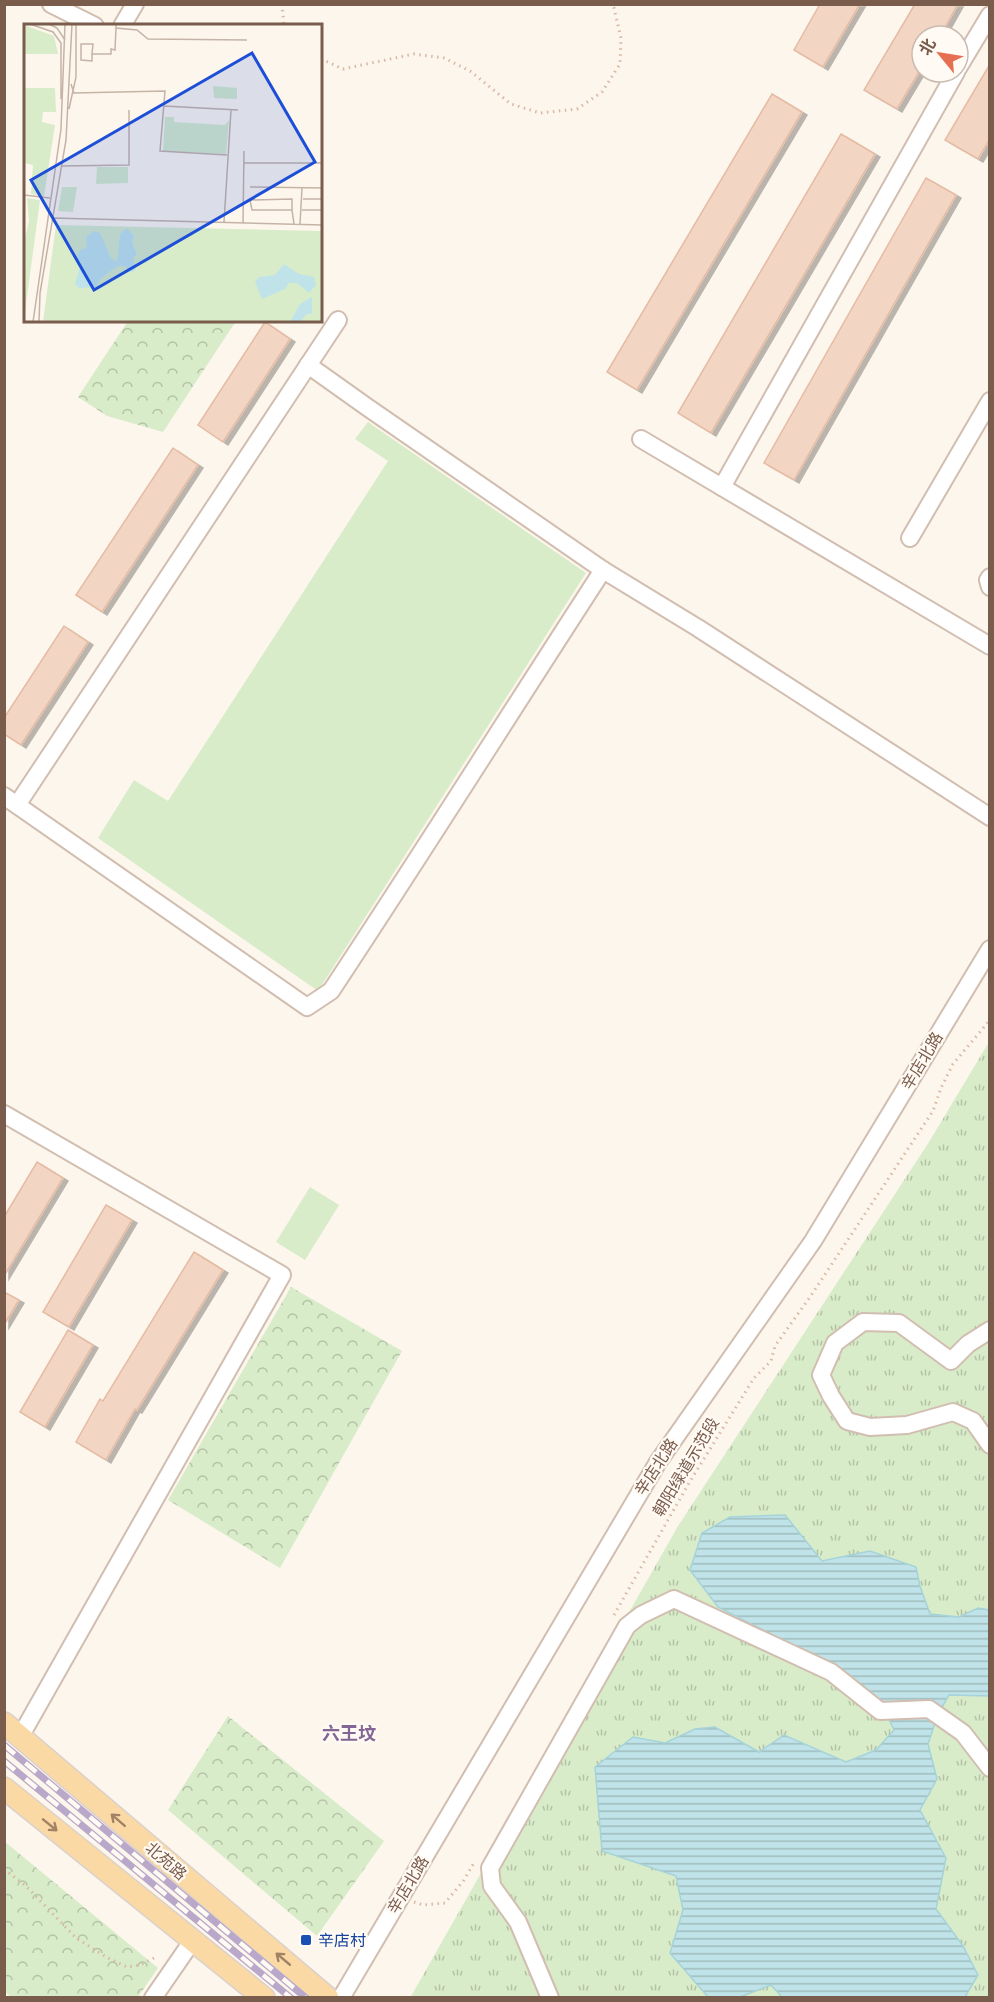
<svg xmlns="http://www.w3.org/2000/svg" width="994" height="2002" font-family="'Roboto Condensed','Noto Sans SC',sans-serif">
  <defs>
    <pattern id="grass-tufts" width="24" height="20" patternUnits="userSpaceOnUse" patternTransform="scale(1.5)"><rect width="24" height="20" fill="#d8ecc9"/><path d="M3 7l-1-3M5 7V3M7 7l1-3M15 17l-1-3M17 17v-4M19 17l1-3" fill="none" stroke="#b4c2a5"/></pattern>
    <pattern id="forest-crowns" width="20" height="18" patternUnits="userSpaceOnUse" patternTransform="scale(1.5)"><rect width="20" height="18" fill="#d8ecc9"/><path d="M2 6a3 3 0 1 1 6 0M12 15a3 3 0 1 1 6 0" fill="none" stroke="#b4c2a5"/></pattern>
    <pattern id="water-rules" width="6" height="5" patternUnits="userSpaceOnUse" patternTransform="scale(1.5)"><rect width="6" height="5" fill="#bfe3e8"/><path d="M0 2.5h6" fill="none" stroke="#a0bbbe"/></pattern>
    <filter id="shadow"><feDropShadow dx="5" dy="3" stdDeviation="0" flood-color="#0004"/></filter>
  </defs>
  <rect width="100%" height="100%" fill="#fdf6ec"/>
  <path fill="url(#grass-tufts)" d="M989 1042V1997L410 1998 678 1526 929 1142Z"/>
  <g fill="url(#forest-crowns)">
    <path d="M128 321H236L163 432 107 416 78 397Z"/>
    <path d="M291 1287 402 1351 280 1568 168 1500Z"/>
    <path d="M228 1716 384 1841 317 1936 168 1810Z"/>
    <path d="M4 1841 158 1968 138 1997 12 1998 5 1992Z"/>
  </g>
  <g fill="#d8ecc9">
    <path d="M368 422 586 573 318 991 98 838 134 780 168 801 388 461 355 439Z"/>
    <path d="M310 1187 339 1205 305 1260 276 1242Z"/>
  </g>
  <path fill="url(#water-rules)" stroke="#a5d3da" stroke-width="1.5" d="M785 1515 822 1561 870 1551 916 1567 920 1586 930 1614 959 1617 978 1608 989 1610V1696L949 1695 938 1714 928 1744 937 1779 920 1810 946 1858 936 1909 963 1946 978 1975 965 1997H782L771 1985 740 1997H708L670 1953 683 1910 676 1876 602 1851 595 1767 633 1737 665 1743 695 1729 715 1727 759 1752 784 1735 846 1762 876 1750 894 1730 882 1704 850 1675 718 1607 690 1570 702 1533 730 1517Z"/>
  <g fill="#f3d5c3" stroke="#e6bba3" stroke-width="1.5" filter="url(#shadow)">
    <path d="M820 4H860L823 67 794 50Z"/>
    <path d="M915 4H958L940 36H922V67L897 109 864 90Z"/>
    <path d="M990 64V139L978 159 945 140Z"/>
    <path d="M772 94 802 112 637 390 607 372Z"/>
    <path d="M841 134 875 154 711 433 678 413Z"/>
    <path d="M926 178 956 195 794 480 764 463Z"/>
    <path d="M265 322 290 339 223 442 198 425Z"/>
    <path d="M173 448 198 465 102 612 76 595Z"/>
    <path d="M64 626 88 642 21 745 4 734V718Z"/>
    <path d="M37 1162 63 1178 4 1276V1217Z"/>
    <path d="M106 1205 132 1220 69 1327 43 1312Z"/>
    <path d="M194 1252 223 1270 137 1410 135 1409 106 1460 76 1442 100 1399 103 1401Z"/>
    <path d="M4 1292 19 1300 4 1325Z"/>
    <path d="M68 1330 93 1345 45 1427 20 1412Z"/>
  </g>
  <g fill="none" stroke-linecap="round" stroke-linejoin="round">
    <g stroke="#d1beb0" stroke-width="20">
      <g id="minor">
        <path d="M51 4 95 26"/>
        <path d="M122 26 135 4"/>
        <path d="M958 68 990 15"/>
        <path d="M308 365 367 407 603 570 698 628 990 817"/>
        <path d="M641 439 990 646"/>
        <path d="M722 487 956 72"/>
        <path d="M910 538 990 401"/>
        <path d="M990 577 988 580 990 587"/>
        <path d="M4 796 307 1007 331 991C423 852 512 710 603 570"/>
        <path d="M17 805 338 320"/>
        <path d="M4 1114 282 1275 20 1737"/>
        <path d="M990 1330 968 1344 951 1361 899 1323 863 1322 835 1343 821 1375 831 1396 847 1421 870 1427 907 1425 953 1412 973 1421 990 1445"/>
        <path d="M153 1998 193 1940"/>
        <path d="M341 1998 658 1462 813 1241 990 949"/>
        <path d="M550 1998 518 1922 492 1886 490 1868 627 1626 641 1615 674 1599 831 1672 880 1711 929 1709 963 1733 990 1768"/>
      </g>
    </g>
    <g stroke="#dad1cd" stroke-width="24">
      <g id="major">
        <path d="M4 1723 328 1998"/>
        <path d="M4 1788 264 1998"/>
      </g>
    </g>
    <g stroke="#d9b8a5" stroke-width="3" stroke-dasharray="1.5 4.5" stroke-linecap="butt">
      <path d="M282 4 284 26"/>
      <path d="M321 59 343 69 414 54 444 58 470 71 511 104 540 113 577 109 602 92 620 64 621 38 614 8 611 4"/>
      <path d="M614 1615 689 1483 754 1378 771 1361 775 1346 810 1297 933 1111 941 1088 953 1064 990 1020"/>
      <path d="M4 1869 26 1886 76 1938 108 1958 127 1967 140 1965 154 1958"/>
      <path d="M414 1902 423 1905 445 1903 464 1880 475 1861"/>
    </g>
    <use href="#minor" stroke="#fff" stroke-width="16"/>
    <use href="#major" stroke="#fbd9a5" stroke-width="21"/>
    <g stroke="#b9a8c9" stroke-width="7">
      <g id="rail">
        <path d="M4 1745 306 1998"/>
        <path d="M4 1761 291 1998"/>
      </g>
    </g>
    <use href="#rail" stroke="#fffaf3" stroke-width="4.5" stroke-dasharray="14" stroke-linecap="butt"/>
  </g>
  <defs><path id="oneway-shaft" d="M-6 0H5M1.5-3L5.5 0L1.5 3" fill="none" stroke-width="1.6" stroke-linecap="round" stroke-linejoin="round" transform="scale(1.5)"/></defs>
  <g stroke="#a18267">
    <use href="#oneway-shaft" transform="translate(118 1820) rotate(-139)"/>
    <use href="#oneway-shaft" transform="translate(50 1825) rotate(39)"/>
    <use href="#oneway-shaft" transform="translate(283 1959) rotate(-140)"/>
  </g>
  <rect fill="#1a4fb4" stroke="#fffaf3" stroke-width="2" x="300" y="1934" width="12" height="12" rx="3"/>
  <g text-anchor="middle" dominant-baseline="central" stroke-width="4.5" stroke-linejoin="round" paint-order="stroke">
    <g font-size="16" fill="#7a5c4d" stroke="#fffaf3">
      <text transform="translate(922 1061) rotate(-59)">辛店北路</text>
      <text transform="translate(656 1467) rotate(-57)">辛店北路</text>
      <text transform="translate(686 1467) rotate(-59)">朝阳绿道示范段</text>
      <text transform="translate(166 1861) rotate(41)">北苑路</text>
      <text transform="translate(408 1885) rotate(-59)">辛店北路</text>
    </g>
    <g font-size="16" fill="#164399" stroke="#fffaf3" text-anchor="start">
      <text x="318" y="1940">辛店村</text>
    </g>
    <g font-size="18" font-weight="bold" fill="#846695" stroke="#fffaf3">
      <text x="349" y="1733">六王坟</text>
    </g>
  </g>
  <g transform="translate(24 24)">
    <rect width="298" height="298" fill="#fdf6ec"/>
    <path d="M32 201 298 207V298H19Z" fill="#d8ecc9"/>
    <path d="M0 1 30 12 34 30H0ZM189 62 213 64V75L190 74ZM0 64H31L32 88H19L18 98 31 101 20 172 7 170 9 141 0 139ZM73 143H104V159L72 160ZM38 163H53L49 188 34 187ZM3 174 16 176 0 295V219L5 197Z" fill="#d8ecc9"/>
    <path d="M141 93H150V98L201 101 205 96 202 130 139 127Z" fill="#d8ecc9"/>
    <path d="M103 204 110 212 108 219 113 230 109 234 112 246 107 249 101 242H94L77 254 72 263 55 264 51 260 57 240 52 236 55 227 63 223 62 213 70 207 76 209 87 234 93 238 96 210ZM260 240 275 250 290 253 292 261 285 269 273 259H265L261 265 238 275 231 258 235 253 251 251ZM288 273V290H283L276 298H266L276 280Z" fill="#bfe3e8"/>
    <path fill="none" stroke="#c5b3a7" stroke-width="1.5" d="M6 0 29 8 37 19V75M25 0 33 4 41 16M92 0V4L113 6 124 15 223 16M68 30V37L57 36V20H69L68 30H87V25L91 26 92 4M47 60 50 69 141 67 136 127 203 131M140 82 214 86M45 85 52 53V0M220 139H299M37 142 105 141V86M226 163 299 164M0 171 26 174M279 175H299M268 186V175L226 176 228 186H268L270 200M278 186H299M28 194 299 201M200 198 207 86M219 199 220 127M276 200 278 164M9 298 37 105 41 0M15 298 16 269 42 116 48 0"/>
    <path fill="#1d4ed8" fill-opacity="0.15" stroke="#1d4ed8" stroke-width="3" d="M228 29 291 138 70 266 7 156Z"/>
    <rect width="298" height="298" fill="none" stroke="#7a5c4d" stroke-width="3"/>
  </g>
  <rect width="994" height="2002" fill="none" stroke="#7a5c4d" stroke-width="12"/>
  <g transform="translate(940 54) rotate(300)"><circle r="28" fill="#fffaf3" stroke="#cabbb1" stroke-width="1.5"/>
  <path d="M0-4.5L10 22L0 15L-10 22Z" fill="#e76f51"/>
  <text y="-9" font-size="16" font-weight="bold" text-anchor="middle" fill="#7a5c4d">北</text>
  </g>
</svg>
